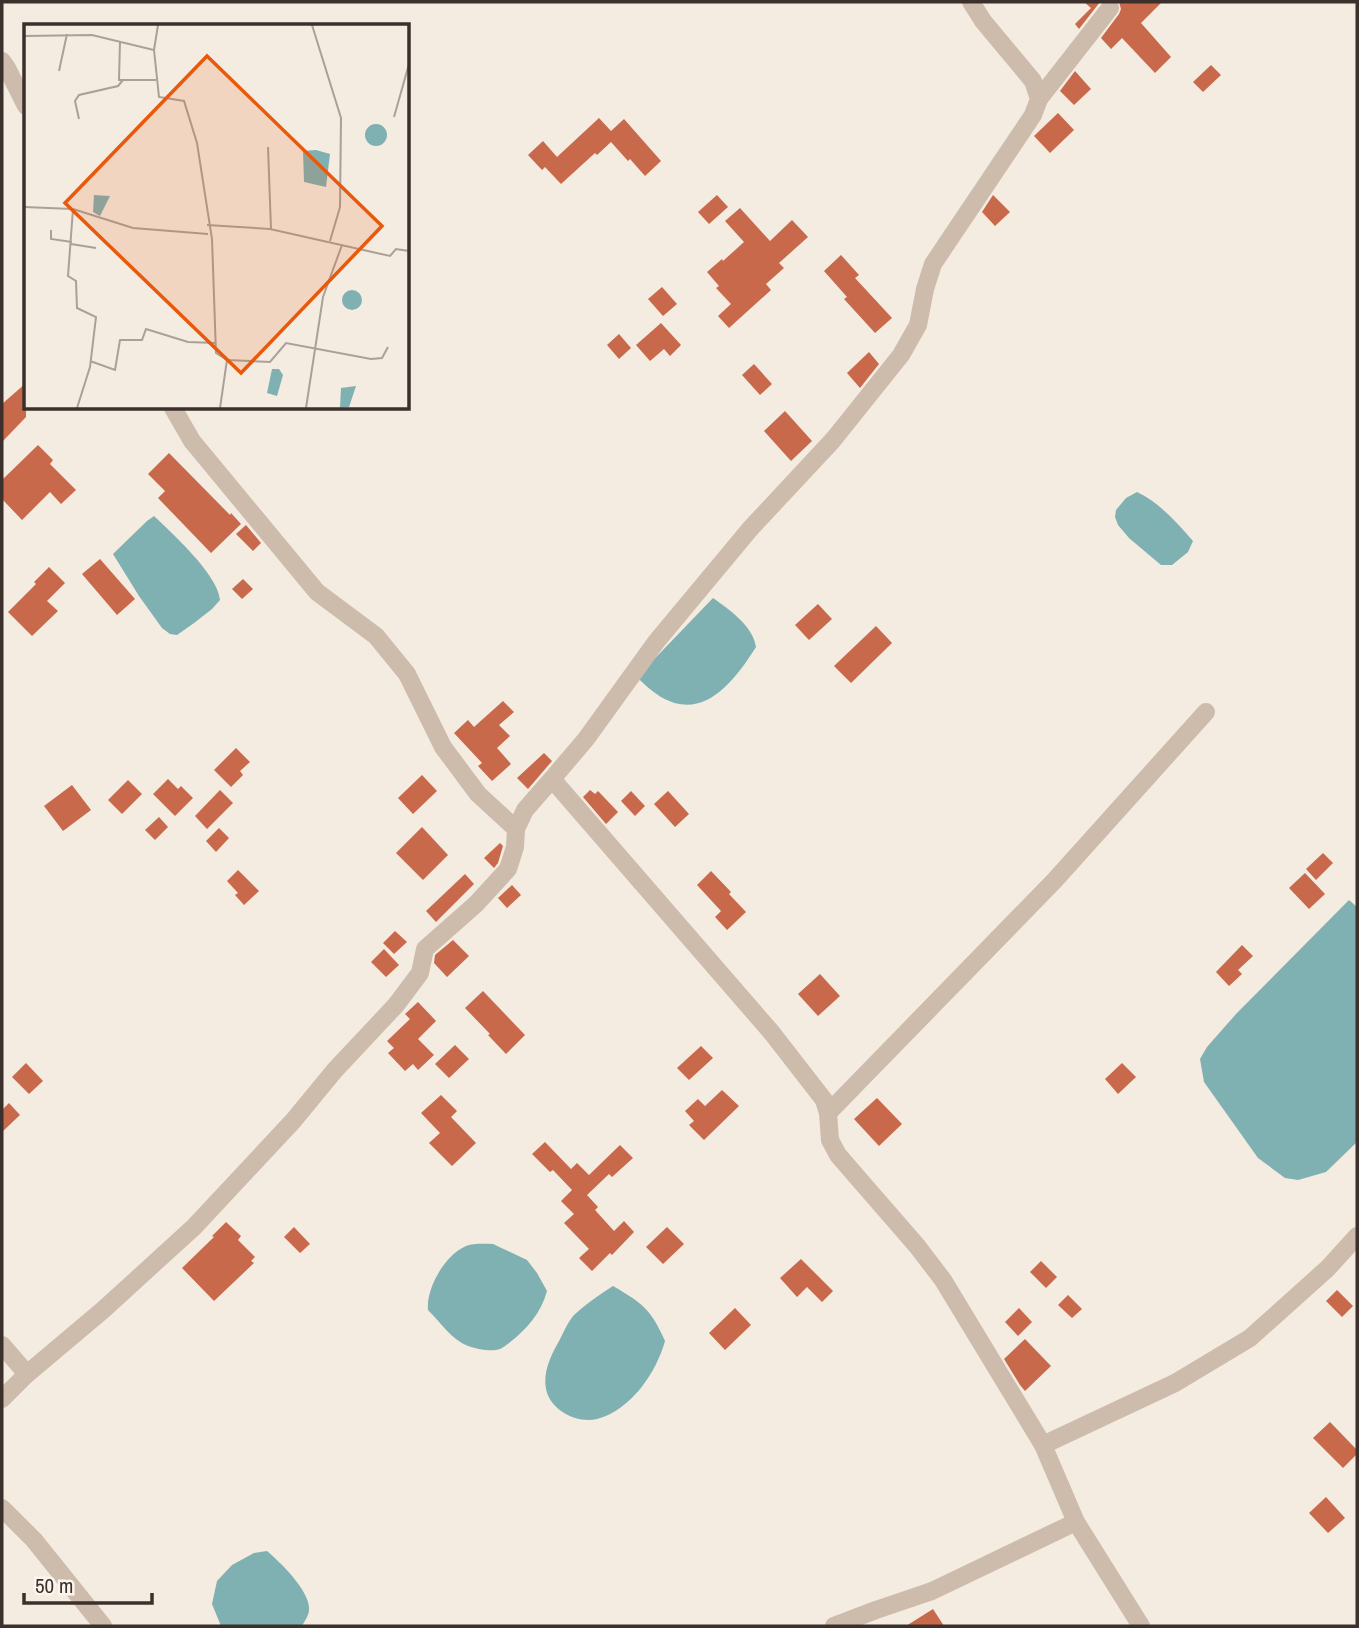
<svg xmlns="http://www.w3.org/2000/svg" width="1359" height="1628" font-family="'Archivo Narrow',sans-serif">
  <rect width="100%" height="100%" fill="#f4ebe1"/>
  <g fill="#7fb0b2">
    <path d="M1137 492C1160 503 1177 523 1193 541L1188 552 1172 565H1161L1129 538 1118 525 1115 517 1116 510 1126 498Z"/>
    <path d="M154 516C172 533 219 576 220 600L212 609 194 623 177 635 170 634 162 628 139 596 113 554 147 521Z"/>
    <path d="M713 598C730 610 753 626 756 647 724 698 688 731 637 677Z"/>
    <path d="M1349 900 1357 907V1142L1326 1172 1298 1180 1285 1178 1258 1158 1204 1082 1200 1059 1207 1047 1236 1014Z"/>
    <path d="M493 1244 527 1260 537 1273 547 1291C541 1313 527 1329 509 1343 508 1344 501 1349 500 1349 492 1352 476 1349 468 1346 452 1340 440 1322 428 1310 426 1288 445 1255 466 1246 474 1243 485 1244 493 1244Z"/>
    <path d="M613 1286C642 1303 651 1309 665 1341 656 1373 631 1410 597 1419 577 1424 550 1410 546 1389 543 1373 550 1357 558 1343 563 1334 567 1323 574 1315 586 1304 599 1295 613 1286Z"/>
    <path d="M267 1551C280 1562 311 1592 309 1610 309 1615 304 1622 302 1626H221L212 1604 217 1581 232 1565 254 1553Z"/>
  </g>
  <g fill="#c8694b">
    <path d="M1084 2H1100L1079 29 1075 24 1091 8Z"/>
    <path d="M1119 2H1162L1141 23 1171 57 1155 73 1122 38 1111 49 1101 38 1119 14 1121 9Z"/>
    <path d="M1211 65 1221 75 1203 92 1193 82Z"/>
    <path d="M1075 71 1091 89 1074 105 1060 91Z"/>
    <path d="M1058 113 1074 130 1050 153 1034 136Z"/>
    <path d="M599 118 611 131 624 119 661 161 645 176 630 159 628 161 611 142 597 155 595 153 561 184 545 167 542 170 528 155 543 141 557 157Z"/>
    <path d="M717 195 728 207 709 224 698 212Z"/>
    <path d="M993 195 1010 212 995 226 982 212Z"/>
    <path d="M740 208 770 241 792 220 808 237 779 263 784 268 766 284 771 290 729 328 718 316 731 304 716 288 719 286 707 272 722 259 723 261 744 242 725 221Z"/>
    <path d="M841 255 859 275 855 278 892 318 875 333 844 299 847 297 824 271Z"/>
    <path d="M662 287 677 304 663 316 648 299Z"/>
    <path d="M661 323 681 345 670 356 664 349 650 361 636 345Z"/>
    <path d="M619 334 631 348 619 359 607 345Z"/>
    <path d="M869 352 879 364 860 388 847 373Z"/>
    <path d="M754 364 772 384 760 395 742 375Z"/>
    <path d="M26 383V417L2 442V404Z"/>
    <path d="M785 411 812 441 791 461 764 431Z"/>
    <path d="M38 445 53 460 50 464 76 490 61 504 50 492 22 520 2 499V480Z"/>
    <path d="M169 453 230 515 231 513 241 524 211 553 158 498 165 491 148 474Z"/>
    <path d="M246 525 261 543 253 551 236 534Z"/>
    <path d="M100 559 135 599 117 615 82 574Z"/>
    <path d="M49 567 65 583 47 601 58 611 32 636 8 612 36 584 34 582Z"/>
    <path d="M243 579 253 589 242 599 232 589Z"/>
    <path d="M818 604 832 619 809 640 795 625Z"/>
    <path d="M876 626 892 643 851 683 834 666Z"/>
    <path d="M503 701 514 712 499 725 510 736 497 748 511 764 492 781 478 766 482 763 454 733 468 720 474 727Z"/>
    <path d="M236 748 250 762 240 771 243 775 231 787 214 770Z"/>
    <path d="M544 753 552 761 528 789 517 778Z"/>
    <path d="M422 775 437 791 413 814 398 798Z"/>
    <path d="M168 779 178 789 181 786 193 798 175 816 153 794Z"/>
    <path d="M128 780 142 794 122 814 108 800Z"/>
    <path d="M72 785 91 810 63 831 44 806Z"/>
    <path d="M220 790 233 803 207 829 195 816Z"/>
    <path d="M590 790 595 794 598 791 618 812 606 824 583 797Z"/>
    <path d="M631 791 645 806 635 816 621 801Z"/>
    <path d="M668 791 689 814 675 827 654 804Z"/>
    <path d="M159 817 168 827 155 840 145 830Z"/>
    <path d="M422 827 448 855 423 880 396 853Z"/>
    <path d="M219 828 229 838 216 852 206 841Z"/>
    <path d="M500 843 503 846 498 863 494 868 484 858Z"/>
    <path d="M1323 853 1333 863 1316 880 1306 869Z"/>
    <path d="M238 870 259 891 244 905 235 895 238 893 227 881Z"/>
    <path d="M711 871 731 892 729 894 746 912 727 930 715 917 721 911 697 885Z"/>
    <path d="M1305 873 1325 894 1309 909 1289 888Z"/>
    <path d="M465 874 474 884 436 922 426 911Z"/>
    <path d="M512 885 521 895 507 908 498 898Z"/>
    <path d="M395 931 407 942 394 954 383 943Z"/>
    <path d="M453 940 469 956 447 977 434 963 435 955Z"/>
    <path d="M1242 945 1253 956 1238 970 1242 974 1229 986 1216 972Z"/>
    <path d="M384 949 399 965 386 977 371 962Z"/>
    <path d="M820 974 840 996 818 1016 798 994Z"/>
    <path d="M483 991 525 1035 506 1054 488 1035 490 1034 465 1008Z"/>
    <path d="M418 1002 436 1021 418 1039 434 1055 418 1070 413 1064 405 1071 388 1053 394 1048 387 1041 410 1019 405 1014Z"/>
    <path d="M455 1045 469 1059 449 1078 435 1064Z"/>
    <path d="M701 1046 713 1058 689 1080 677 1068Z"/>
    <path d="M26 1063 43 1081 29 1094 12 1077Z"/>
    <path d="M1122 1063 1136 1077 1118 1094 1105 1079Z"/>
    <path d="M722 1090 739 1106 704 1140 689 1125 694 1121 685 1111 698 1099 705 1106Z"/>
    <path d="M441 1095 457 1111 451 1117 476 1143 452 1166 429 1143 440 1133 421 1113Z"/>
    <path d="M877 1098 902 1124 879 1146 854 1119Z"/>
    <path d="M9 1103 20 1115 2 1132V1110Z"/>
    <path d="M545 1142 571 1169 577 1163 589 1175 620 1145 633 1158 612 1177 609 1174 587 1195 598 1207 595 1210 614 1231 624 1221 634 1232 612 1255 610 1253 592 1271 579 1258 589 1249 564 1223 574 1214 561 1201 572 1190 553 1170 550 1172 532 1154Z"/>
    <path d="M226 1222 241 1236 238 1240 255 1257 251 1261 254 1263 214 1301 182 1268 214 1237 212 1236Z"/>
    <path d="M294 1227 310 1244 300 1253 284 1237Z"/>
    <path d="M667 1227 684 1244 663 1264 646 1247Z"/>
    <path d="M801 1259 833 1291 822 1302 807 1287 797 1297 780 1278Z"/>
    <path d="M1041 1261 1057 1277 1046 1288 1030 1272Z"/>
    <path d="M1337 1290 1353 1306 1342 1317 1326 1301Z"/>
    <path d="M1068 1295 1082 1309 1072 1318 1058 1305Z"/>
    <path d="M735 1308 751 1325 725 1350 709 1333Z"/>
    <path d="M1019 1308 1032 1322 1018 1336 1005 1322Z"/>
    <path d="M1025 1339 1051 1366 1025 1391 1020 1385 1004 1359Z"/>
    <path d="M1330 1422 1357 1450V1454L1343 1468 1313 1438Z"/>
    <path d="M1326 1497 1345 1518 1328 1533 1309 1513Z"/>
    <path d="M933 1609 944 1626H906Z"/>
  </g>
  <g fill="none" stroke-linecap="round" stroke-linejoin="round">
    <g stroke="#cdbbac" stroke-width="18">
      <path d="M1039 99 1110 8"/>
      <path d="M552 779 586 739 656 642 750 529 833 440 901 355 918 325 925 289 933 264 1033 115 1039 99 1033 81 983 21 971 2"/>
      <path d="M828 1113 1055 880 1206 712"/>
      <path d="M2 1345 27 1374"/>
      <path d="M2 1399 27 1374 103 1310 194 1227 293 1121 335 1070 396 1005 420 973 425 949 476 904 508 869 515 847 516 829"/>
      <path d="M1043 1445 1175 1383 1250 1338 1328 1268 1357 1236"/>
      <path d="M2 1508 34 1540 103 1626"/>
      <path d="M1076 1522 1141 1626"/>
    </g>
    <g stroke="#cdbbac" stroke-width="18">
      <path d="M2 61 7 68 26 106"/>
      <path d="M173 408 192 441 317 592 376 636 407 674 443 747 478 794 516 829 525 810 552 779 772 1033 824 1100 828 1113 830 1140 838 1155 917 1246 943 1280 1043 1445 1076 1522 932 1591 876 1610 834 1626"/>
    </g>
  </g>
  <g transform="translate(24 24)">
    <rect width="385" height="385" fill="#f4ebe1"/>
    <path d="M341 111a11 11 0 1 1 22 0a11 11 0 1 1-22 0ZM292 126 306 130 302 163 280 158 279 127ZM70 171 86 172 76 192 69 188ZM318 276a10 10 0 1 1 20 0a10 10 0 1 1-20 0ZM248 345H255L259 351 253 372 243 369ZM332 362 325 383 316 384 317 364Z" fill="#7fb0b2"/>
    <path fill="none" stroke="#aaa098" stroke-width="2" d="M288 1 317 94 316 183 306 217M0 12 68 11 130 26 135 73 160 77 173 119 188 215 192 329 203 336 196 384M96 17 95 56H132M130 26 134 1M35 47 43 10M370 93 385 40M55 95 51 77 55 71 94 62 99 56M244 123 247 205M0 183 49 185 109 204 184 210M49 185 44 252 52 257 53 284 72 293 66 343 53 384M183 201 246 205 366 232 372 225 385 227M27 206V215L48 218M47 220 72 224M203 336 246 338 262 319 347 335 358 334 364 323M66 337 91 346 96 316H118L122 305 164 318 192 319M282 384 299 273 318 221"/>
    <path fill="#e8590c" fill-opacity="0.15" stroke="#e8590c" stroke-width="3.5" d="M183 32 358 202 217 349 41 179Z"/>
    <rect width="385" height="385" fill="none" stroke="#3b302b" stroke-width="3.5"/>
  </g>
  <rect width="1359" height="1628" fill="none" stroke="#3b302b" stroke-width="7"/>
  <path d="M24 1593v10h128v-10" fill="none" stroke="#3b302b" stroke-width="3.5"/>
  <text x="35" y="1593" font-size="21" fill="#3b302b" stroke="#fbf5ee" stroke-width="5" paint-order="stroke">50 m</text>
</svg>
